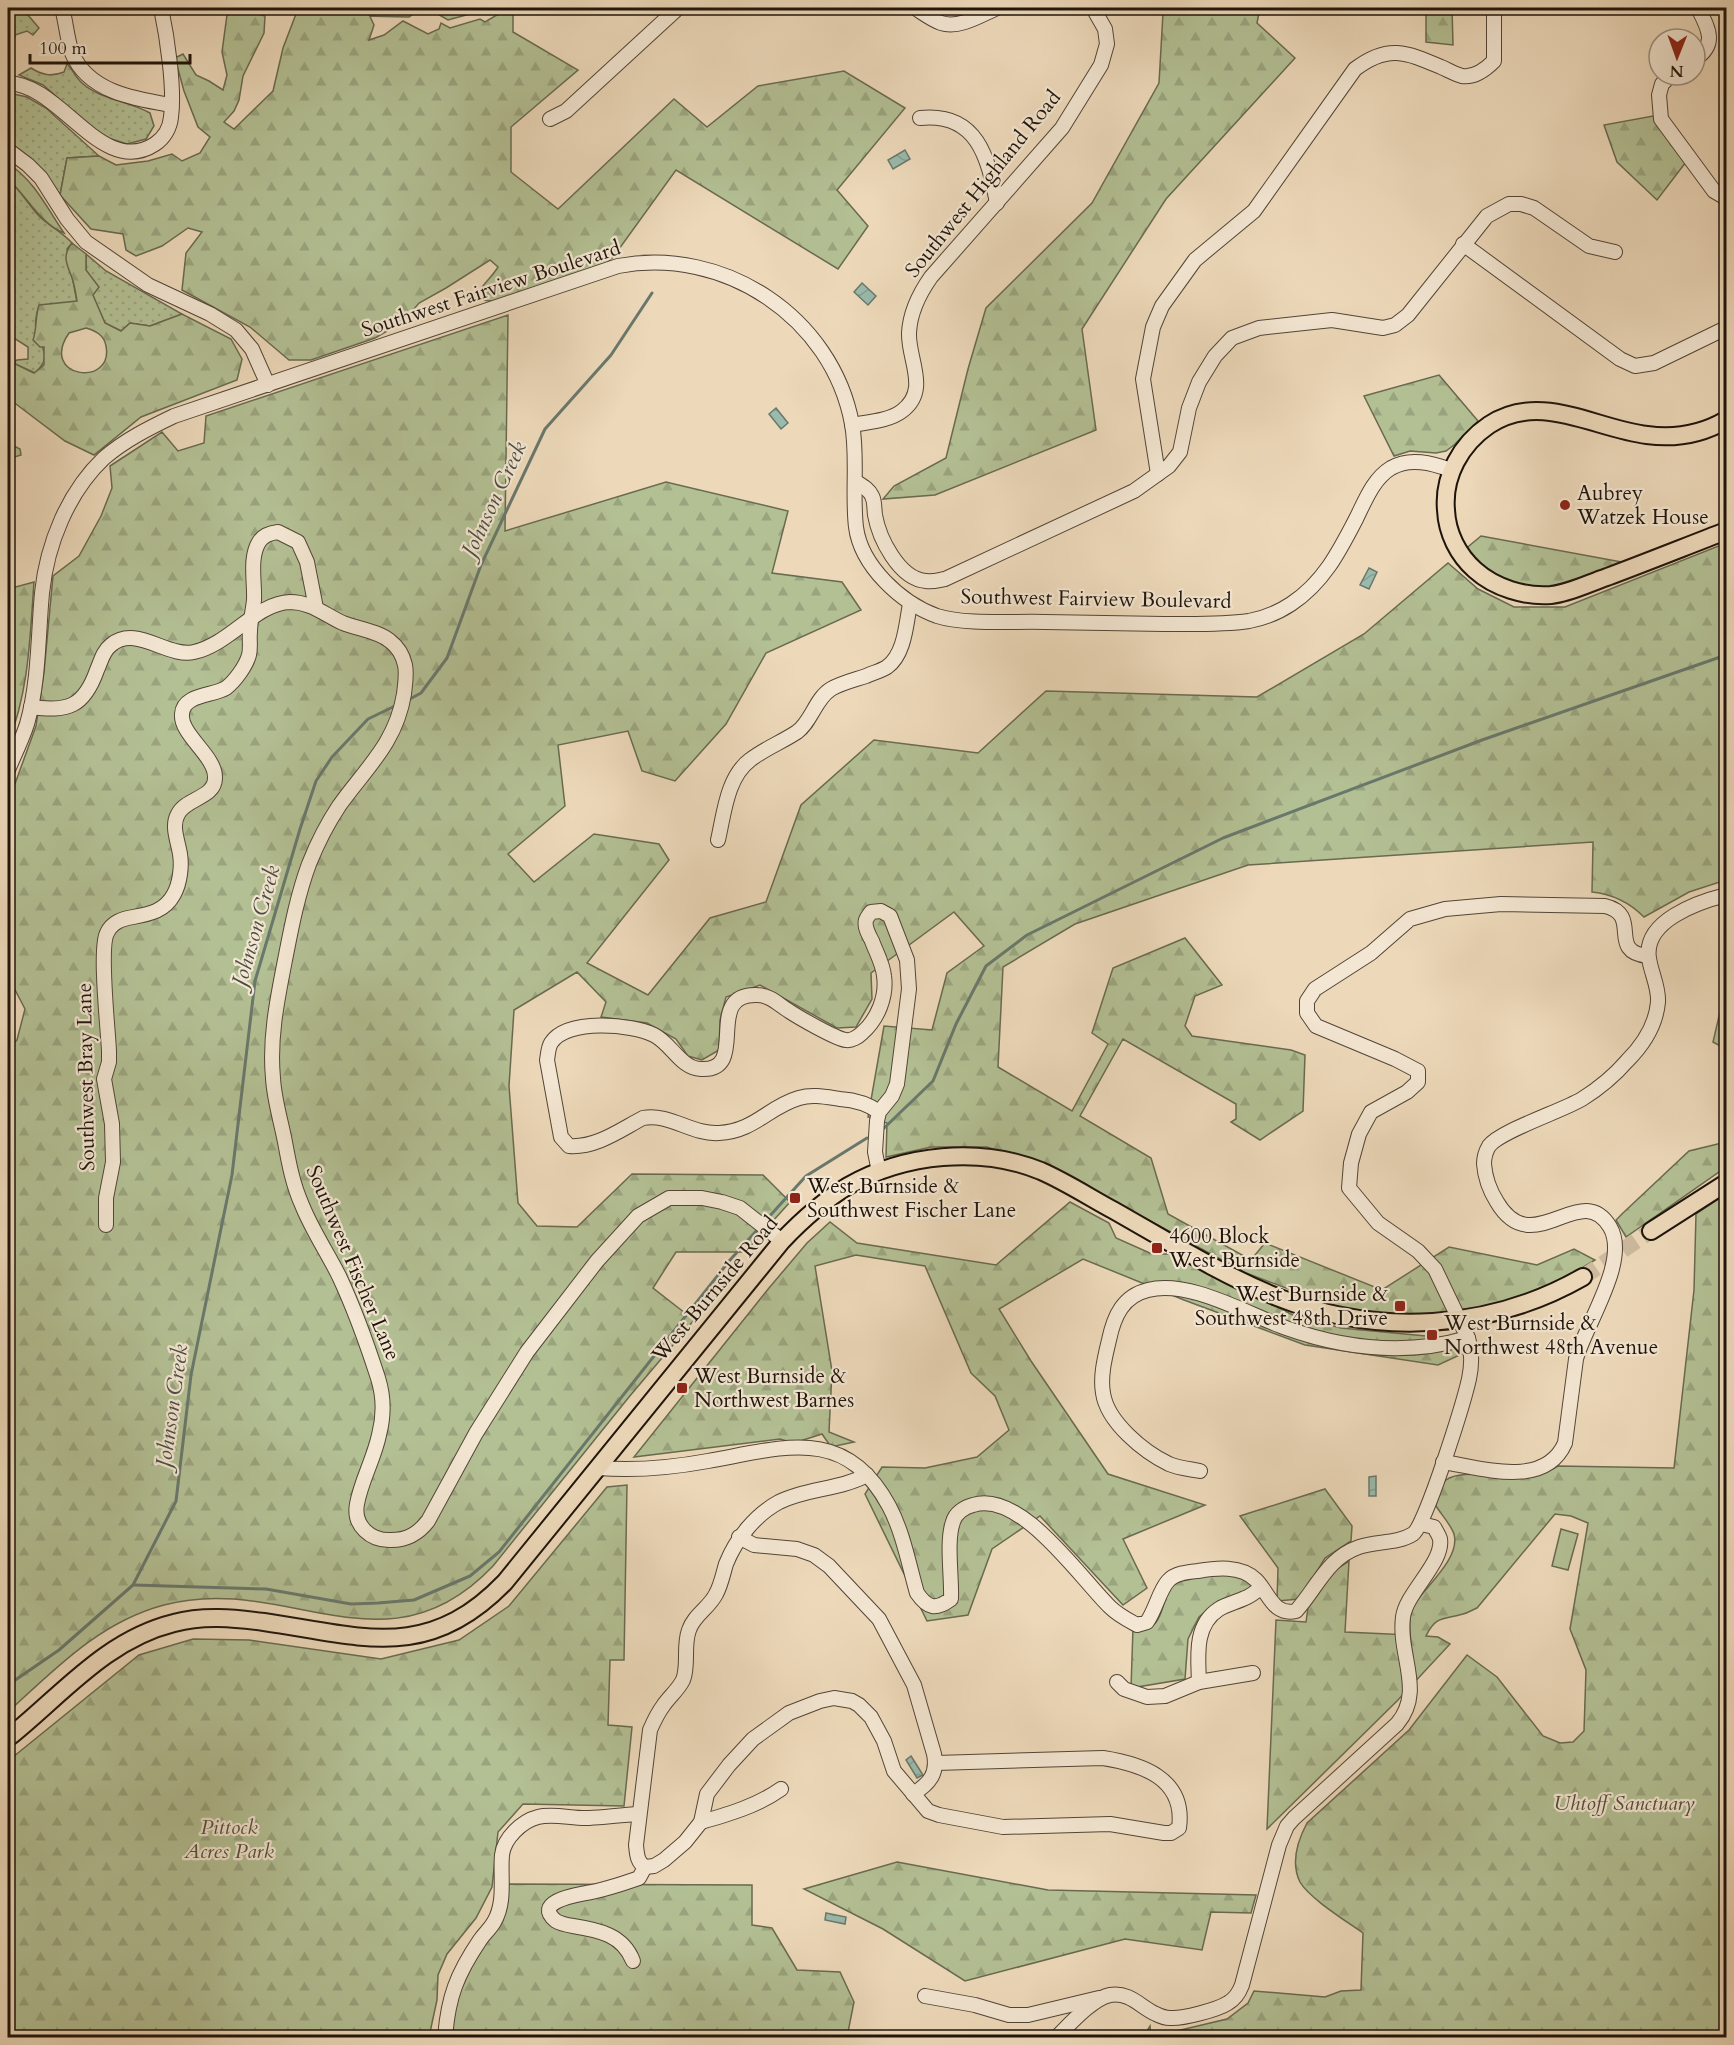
<svg xmlns="http://www.w3.org/2000/svg" width="1734" height="2045" font-family="Cardo,serif">
  <defs>
    <pattern id="grass-dots" width="8" height="8" patternUnits="userSpaceOnUse" patternTransform="scale(1.5)"><rect width="8" height="8" fill="#b3c094"/><path d="M2 2h.1M6 6h.1" fill="none" stroke="#9aa47e" stroke-width="1.8" stroke-linecap="round"/></pattern>
    <pattern id="forest-firs" width="22" height="20" patternUnits="userSpaceOnUse" patternTransform="scale(1.5)"><rect width="22" height="20" fill="#b3c094"/><path d="M5 1l3.5 6h-7zM16 11l3.5 6h-7z" fill="#9aa47e"/></pattern>
    <pattern id="water-waves" width="16" height="10" patternUnits="userSpaceOnUse" patternTransform="scale(1.5)"><rect width="16" height="10" fill="#9abaac"/><path d="M0 5q4-4 8 0t8 0" fill="none" stroke="#849f93"/></pattern>
  </defs>
  <rect width="100%" height="100%" fill="#edd9ba"/>
  <filter id="stains"><feTurbulence type="fractalNoise" baseFrequency=".00333" numOctaves="4"/><feColorMatrix values="0 0 0 0 .2 0 0 0 0 .09 0 0 0 0 .02 0 0 0 .5 -.17"/></filter>
  <radialGradient id="worn" r=".72"><stop offset=".6" stop-color="#630" stop-opacity="0"/><stop offset="1" stop-color="#630" stop-opacity=".3"/></radialGradient>
  <g fill="url(#grass-dots)" stroke="#696a50" stroke-width="1.5">
    <path d="M8 8H22L39 28 33 35 27 31 15 35 12 49 8 50Z"/>
    <path d="M68 8H113L69 14Z"/>
    <path d="M299 8H422L409 17 312 15Z"/>
    <path d="M67 64C73 70 76 78 82 83 101 100 129 101 150 113L154 126 146 139 127 144 102 136 43 85 19 75 31 68C42 75 51 77 64 72Z"/>
    <path d="M9 93 27 97 46 108 99 156 67 158 60 195 37 164 8 141V94Z"/>
    <path d="M8 179C20 190 28 204 39 216 49 226 62 232 72 243L67 249 77 302 39 306C36 314 34 326 37 334 44 352 51 358 35 373L13 363 17 360 28 359V347L14 338 8 341Z"/>
    <path d="M86 254 106 271 182 314 150 326 130 323 121 331 105 323 92 295 90 277 86 270Z"/>
  </g>
  <g fill="url(#forest-firs)" stroke="#696a50" stroke-width="1.5" fill-rule="evenodd">
    <path d="M303 8H366L374 25 369 40 384 35 403 21 428 34 439 29 441 23 450 28 480 19 485 22 502 12 513 11V32L578 70 511 127V172L558 209 674 99 707 127 758 86 844 71 905 108 837 190 868 226 838 269 676 170 614 256 598 272 508 303 482 300 477 296C483 282 491 279 498 267L490 260 446 288 419 303 403 322 375 338 311 360H289L250 327 182 290 186 253 202 232 188 228 162 246 136 256 126 250 123 234 91 229 60 195 67 158 99 156 116 165 148 161 172 154 182 161 200 153 210 137 198 127 184 91 175 58 183 54 196 75 209 81 223 90 227 75 222 52 227 15 248 11 265 16 264 33 243 76 239 100 234 111 224 122 234 129 273 91 283 48 296 14Z"/>
    <path d="M427 8H482L477 12 448 20Z"/>
    <path d="M1166 8H1260L1257 23 1295 58 1166 199 1082 329 1096 430 935 495 883 499 894 486 946 458 968 369 986 308 1092 203 1159 83 1163 13Z"/>
    <path d="M1426 8H1452L1453 45 1426 42Z"/>
    <path d="M1653 116 1686 162 1657 200 1617 162 1604 125Z"/>
    <path d="M8 163C36 183 45 205 64 233 39 223 27 196 8 179Z"/>
    <path d="M72 243 86 254V270L99 287 93 295 105 323 121 331 130 323 150 326 182 314 231 339 242 359 237 380 141 417 94 455 65 441 8 398V358L13 363 34 373 44 365V347H40L33 340C37 329 35 317 39 305L77 301C76 295 75 288 73 281 69 267 60 258 72 243ZM86 328C96 331 104 335 106 346 114 388 38 378 69 333Z"/>
    <path d="M508 315 505 531 666 482 788 511 772 573 842 582 861 610 766 653 726 724 675 781 642 771 628 731 558 745 565 806 508 854 534 882 594 834 659 844 669 860 587 963 648 995 710 918 766 902 801 805 874 740 978 753 1046 691 1257 697 1364 634 1448 563 1478 589 1514 607H1565L1721 545 1726 582V880L1689 892 1644 917C1629 902 1612 894 1592 892L1593 842 1248 865 1075 924 1003 967 998 1067 1072 1111 1108 1044 1092 1033 1113 968 1185 938 1222 985 1195 996 1185 1026 1192 1036 1291 1050 1305 1055 1303 1111 1260 1140 1231 1122 1236 1119V1104L1123 1039 1080 1116 1151 1158 1168 1214 1251 1260 1265 1243 1382 1290 1449 1247 1537 1265 1574 1249 1595 1260 1547 1289 1465 1314 1400 1317 1342 1309 1246 1273 1060 1172 987 1147H931L886 1157 887 1123 868 1117 884 1026 932 1030 947 973 984 946 954 912 871 973 872 999 856 1027 837 1028 760 985 726 997 720 1020 719 1050 702 1060 688 1056 676 1039 647 1023 601 1017 606 1002 577 972 514 1010 509 1086 518 1203 537 1226 577 1227 632 1174 763 1175 790 1202 745 1252H676L653 1288 694 1320 629 1397 493 1566C386 1679 286 1572 164 1605 100 1622 56 1668 8 1712V1050L17 1040 25 1009 11 982 8 965V803L36 726 44 672 53 576 79 556 101 516 112 488 110 466 162 432 178 451 204 443 206 416Z"/>
    <path d="M1439 375 1478 421 1454 445 1446 451 1436 453 1410 451 1394 456 1364 396Z"/>
    <path d="M8 443 20 449 21 455 8 459Z"/>
    <path d="M1481 536 1627 563 1563 586 1525 588 1488 573 1463 551Z"/>
    <path d="M34 582C30 636 29 692 8 743V587L12 588Z"/>
    <path d="M1726 986V1049L1713 1042Z"/>
    <path d="M1726 1142V1167L1626 1237 1616 1220 1623 1213 1689 1151Z"/>
    <path d="M1726 1194V2037L1136 2038 1147 2031 1150 2026 1151 2037 1227 2019 1248 2003 1254 1991 1325 1997 1341 1991 1361 1990 1363 1933C1346 1921 1309 1898 1300 1882 1290 1862 1298 1840 1307 1823L1409 1730 1467 1655 1497 1677 1543 1736 1560 1743 1573 1742 1584 1731 1586 1670 1570 1629 1588 1523 1571 1516 1555 1514 1477 1608C1472 1610 1468 1613 1463 1614 1444 1620 1436 1615 1426 1636L1438 1637 1450 1644 1397 1701 1267 1829 1276 1620 1306 1622 1308 1608 1332 1572 1349 1561 1345 1632 1410 1635C1409 1625 1409 1617 1413 1607 1423 1588 1461 1559 1454 1534 1451 1525 1441 1514 1436 1506 1438 1496 1438 1486 1446 1480 1465 1465 1525 1486 1558 1466L1674 1468 1694 1290 1696 1214Z"/>
    <path d="M1070 1202 1109 1223 1116 1238 1152 1254H1169L1293 1315 1341 1328 1426 1336 1464 1353 1438 1365 1305 1345 1184 1300 1083 1259 999 1309 1031 1361 1108 1474 1205 1505 1123 1539 1147 1588 1123 1605 1040 1516 992 1549 968 1615 927 1621 865 1494 882 1467 925 1468 977 1457 1009 1430 995 1396 971 1373 925 1266 856 1255 815 1266 832 1371 829 1432 854 1442 831 1447 822 1434 794 1443 780 1439 634 1457 769 1288 807 1243 830 1222 857 1243 996 1265Z"/>
    <path d="M627 1485 624 1660H610L608 1725 632 1727 624 1806 523 1804 498 1832 492 1887 476 1918 447 1954 438 1975 437 2000 429 2037 8 2038V1761L139 1655 193 1639 249 1640 381 1659 459 1640 509 1606 607 1487Z"/>
    <path d="M1325 1489 1352 1526 1351 1541 1325 1558 1300 1599 1277 1601 1278 1568 1240 1516Z"/>
    <path d="M1233 1574 1258 1584 1241 1594 1218 1601 1199 1617 1188 1639 1185 1679 1131 1688 1133 1628C1163 1631 1159 1613 1168 1592 1170 1586 1176 1582 1181 1577Z"/>
    <path d="M897 1862 1048 1890 1256 1895 1251 1913 1211 1912 1202 1950 1125 1939 965 1981 883 1929 804 1889Z"/>
    <path d="M508 1884 752 1885V1925L772 1928 797 1970 840 1972 854 2002 847 2037 451 2038 454 2004 472 1966 498 1923Z"/>
  </g>
  <path fill="#b3c094" stroke="#696a50" stroke-width="1.5" d="M1561 1529 1578 1534 1568 1570 1552 1566Z"/>
  <g fill="url(#water-waves)" stroke="#69786c" stroke-width="1.5">
    <path d="M905 150 910 159 893 169 888 160Z"/>
    <path d="M862 283 876 296 868 305 854 292Z"/>
    <path d="M776 408 788 423 781 429 769 414Z"/>
    <path d="M1369 568 1377 572 1369 589 1360 585Z"/>
    <path d="M1376 1476V1496H1369V1477Z"/>
    <path d="M911 1756 923 1775 917 1778 906 1760Z"/>
    <path d="M826 1913 846 1917 845 1924 825 1920Z"/>
  </g>
  <g fill="none" stroke-linecap="round" stroke-linejoin="round">
    <g stroke="#69786c" stroke-width="3">
      <path d="M408 700 421 693 447 658 481 565 545 429 611 355 652 293"/>
      <path d="M882 1130 933 1081 956 1024 986 966 1027 935 1223 838 1482 740 1726 655"/>
      <path d="M767 1219 806 1176 867 1138"/>
      <path d="M134 1585 266 1589 351 1604 378 1603 414 1600 470 1576 499 1552 730 1260 758 1229"/>
      <path d="M8 1685 59 1650 133 1585 176 1501 191 1375 232 1175 255 981 300 829 316 781 332 757 368 719 397 705"/>
    </g>
    <path stroke="#cebba0" stroke-width="16" stroke-dasharray="16 8" stroke-linecap="butt" d="M1583 1277 1651 1231"/>
    <g stroke="#524537" stroke-width="16">
      <g id="minor">
        <path d="M62 8C66 22 67 39 72 53 88 92 135 99 171 105"/>
        <path d="M915 8C923 13 932 20 941 23 959 29 981 15 997 8"/>
        <path d="M1695 59C1718 44 1708 28 1698 8"/>
        <path d="M1671 75 1662 84 1659 95 1661 119 1714 191 1726 198"/>
        <path d="M8 83C61 84 102 179 155 144 164 138 170 128 171 117 175 89 167 36 161 8"/>
        <path d="M920 118C977 112 988 157 997 203"/>
        <path d="M550 119 566 111 678 8"/>
        <path d="M8 150 28 165 41 178 67 219 86 242 148 285 210 314 236 330 252 349 268 385"/>
        <path d="M1463 244 1620 359 1635 366 1654 363 1726 328"/>
        <path d="M852 425C868 422 889 421 902 411 930 390 908 360 909 333 910 312 919 294 931 277L1062 128 1101 65 1107 44 1105 29 1093 8"/>
        <path d="M1158 474 1143 379 1153 327 1162 306 1195 260 1254 211 1355 69C1388 44 1406 52 1441 67 1448 70 1455 74 1462 76 1475 78 1486 69 1494 61V8"/>
        <path d="M855 481C861 485 869 489 872 496 875 502 874 508 875 515 879 538 899 579 926 581 933 582 939 580 945 579L1134 491 1169 466 1180 452 1189 408 1199 382 1215 356 1232 338 1259 328 1332 320 1383 328 1395 325 1408 315 1487 216 1509 204H1521L1534 208 1589 246 1615 252"/>
        <path d="M31 707C68 712 84 707 97 670 101 661 103 651 111 645 136 624 167 658 194 652 230 644 256 603 290 602 311 602 325 615 343 623 358 629 378 631 390 641 398 647 403 656 405 665 407 675 405 684 404 694 396 743 366 768 339 806 327 824 317 844 309 864 298 894 292 924 286 955 278 996 269 1037 273 1078 274 1099 281 1121 285 1142 289 1164 293 1185 302 1205 312 1230 327 1252 339 1276 354 1308 367 1344 378 1378 384 1397 384 1416 379 1435 374 1459 361 1481 357 1504 353 1526 371 1541 391 1540 407 1540 418 1534 428 1521L476 1433 527 1352 597 1261 638 1216 669 1198H702L722 1202 740 1208 782 1241"/>
        <path d="M8 770C14 755 22 740 27 724 39 682 38 636 42 593 47 544 68 492 104 458 125 440 149 428 174 416L618 266C724 246 832 317 852 424 858 457 852 493 856 527 861 566 901 603 937 616 965 625 1014 621 1045 622 1084 623 1124 623 1164 624 1192 624 1222 625 1249 621 1265 618 1279 612 1291 604 1323 583 1339 552 1356 519 1365 501 1373 479 1391 468 1410 457 1432 463 1451 470"/>
        <path d="M718 840C724 814 727 777 750 760 764 749 782 742 797 732 812 721 815 699 831 689 841 683 854 680 866 676 872 673 881 671 887 667 905 654 906 624 910 604"/>
        <path d="M879 1112C867 1103 854 1100 840 1099 826 1097 812 1094 799 1098 768 1107 755 1131 719 1133 692 1135 670 1113 643 1118 620 1130 596 1148 569 1146L561 1137 547 1060C548 1055 548 1048 551 1043 567 1018 632 1024 654 1035 672 1044 680 1068 701 1069 751 1072 702 993 757 995 770 995 779 1005 789 1011 798 1017 836 1039 846 1040 851 1041 858 1037 862 1033 878 1019 887 996 884 976 883 964 876 952 872 941 869 935 864 927 866 920 867 917 869 915 871 912L881 911 890 916 907 960 909 989 897 1084 892 1096 879 1112 877 1121 875 1152 879 1172"/>
        <path d="M106 1225V1198L113 1162 112 1124 104 1079 109 1062V1051C108 1029 99 948 107 933 112 922 122 919 133 917 150 914 165 911 174 894 180 883 182 866 180 854 178 841 171 826 178 814 186 798 215 798 215 778 216 756 180 735 182 714 183 694 213 696 226 688 235 681 246 666 249 655 251 647 249 639 250 632 250 621 253 611 254 600 255 583 249 558 259 542 263 535 270 533 278 532L298 542 307 562 316 608"/>
        <path d="M1443 1462C1482 1468 1545 1489 1565 1443L1576 1359C1585 1325 1630 1261 1610 1227 1581 1178 1533 1263 1497 1202 1490 1191 1485 1177 1484 1164 1484 1158 1486 1151 1489 1146 1500 1131 1562 1111 1582 1099 1598 1089 1614 1076 1627 1061 1643 1045 1656 1025 1658 1002 1659 987 1651 973 1649 958 1643 921 1698 902 1726 895"/>
        <path d="M598 1468C636 1471 670 1468 708 1461 782 1448 845 1424 889 1506 903 1532 909 1565 917 1593 928 1609 936 1610 951 1599 952 1577 946 1541 953 1522 955 1513 965 1507 973 1505 1020 1489 1081 1579 1110 1607 1118 1615 1128 1620 1137 1625L1147 1622C1156 1609 1159 1591 1168 1581 1175 1573 1188 1572 1198 1571 1216 1568 1241 1565 1256 1580 1269 1593 1273 1616 1296 1611 1317 1588 1327 1558 1359 1547 1376 1541 1397 1544 1413 1534 1426 1525 1464 1401 1469 1379 1472 1365 1472 1351 1468 1338L1435 1269 1418 1251 1378 1223 1349 1188 1351 1163 1359 1134 1371 1112 1407 1092 1418 1082V1071L1395 1059 1316 1026 1307 1013V1001L1315 989 1371 953 1410 919 1445 909 1501 904 1605 906C1643 915 1606 952 1648 956"/>
        <path d="M1200 1471C1190 1469 1178 1468 1169 1464 1144 1452 1107 1422 1103 1393 1100 1376 1105 1357 1109 1340 1114 1316 1123 1296 1148 1290 1188 1279 1247 1314 1286 1328 1345 1349 1406 1356 1468 1338"/>
        <path d="M739 1537 754 1545 797 1549 814 1555 829 1566 862 1601 879 1619 914 1685 934 1754C938 1774 929 1784 913 1794"/>
        <path d="M1117 1682 1124 1689 1147 1697 1165 1696 1199 1682 1253 1673"/>
        <path d="M1199 1682C1198 1656 1194 1625 1219 1609 1227 1604 1237 1602 1245 1598 1251 1596 1256 1591 1261 1588"/>
        <path d="M701 1822C729 1814 757 1806 781 1789"/>
        <path d="M645 1867 654 1866 664 1860 685 1842 701 1822 707 1794 729 1765 753 1739 789 1713 820 1701 834 1698 852 1701 859 1705 871 1717 884 1741 894 1771 928 1811 939 1815 1003 1827 1110 1824 1164 1833H1171L1179 1828C1186 1778 1141 1764 1103 1758L936 1763"/>
        <path d="M645 1867C637 1862 637 1854 636 1845L650 1730C654 1721 657 1714 663 1706 669 1697 678 1690 683 1680 689 1665 683 1646 689 1630 694 1615 709 1608 716 1594 721 1585 723 1574 726 1564 736 1539 755 1515 779 1502 807 1488 839 1490 867 1475"/>
        <path d="M633 1961C623 1935 599 1930 573 1926 567 1925 561 1924 556 1921 532 1902 576 1895 586 1893 605 1890 622 1884 639 1878L645 1867"/>
        <path d="M925 1996 975 2005 1009 2015H1028L1099 1998"/>
        <path d="M445 2038C448 1997 457 1974 480 1940 484 1934 490 1929 494 1922 506 1902 500 1876 502 1855 504 1838 522 1821 538 1817 554 1813 573 1819 589 1818 605 1817 622 1815 639 1814"/>
        <path d="M1056 2038C1069 2025 1093 1998 1110 1995 1131 1992 1140 2007 1156 2014 1160 2016 1166 2018 1170 2018 1182 2019 1217 2010 1228 2003 1235 1999 1239 1993 1242 1985L1279 1845 1287 1826 1294 1818 1397 1724C1425 1691 1398 1656 1403 1617 1406 1593 1444 1562 1440 1539 1439 1535 1436 1531 1434 1527L1421 1524"/>
      </g>
    </g>
    <g stroke="#1f140b" stroke-width="20">
      <g id="major">
        <path d="M1726 420C1702 434 1676 439 1647 435 1595 429 1540 391 1489 425 1461 444 1443 476 1446 510 1447 533 1458 555 1475 570 1495 588 1525 597 1551 595 1570 593 1589 583 1607 577 1647 562 1687 546 1726 531"/>
        <path d="M1651 1231 1726 1183"/>
        <path d="M8 1738C61 1696 105 1640 174 1623 203 1615 234 1618 264 1622 361 1636 427 1663 505 1582L782 1241C802 1220 823 1201 848 1186 904 1154 980 1146 1041 1171 1066 1182 1089 1197 1113 1210 1166 1240 1220 1274 1277 1297 1378 1337 1490 1330 1583 1277"/>
      </g>
    </g>
    <use href="#minor" stroke="#f3e6d2" stroke-width="14"/>
    <use href="#major" stroke="#edd9ba" stroke-width="16"/>
  </g>
  <g fill="#8f2418" stroke="#f3e6d2" stroke-width="2">
    <circle cx="1565" cy="505" r="6"/>
    <rect x="789" y="1192" width="12" height="12" rx="3"/>
    <rect x="1151" y="1242" width="12" height="12" rx="3"/>
    <rect x="1394" y="1300" width="12" height="12" rx="3"/>
    <rect x="1426" y="1329" width="12" height="12" rx="3"/>
    <rect x="676" y="1382" width="12" height="12" rx="3"/>
  </g>
  <g text-anchor="middle" dominant-baseline="central" stroke-width="4.5" stroke-linejoin="round" paint-order="stroke">
    <g font-size="21" fill="#1f140b" stroke="#f3e6d2">
      <text transform="translate(983 184) rotate(-51)">Southwest Highland Road</text>
      <text transform="translate(491 289) rotate(-18)">Southwest Fairview Boulevard</text>
      <text transform="translate(1096 599) rotate(1)">Southwest Fairview Boulevard</text>
      <text transform="translate(86 1077) rotate(-91)">Southwest Bray Lane</text>
      <text transform="translate(353 1263) rotate(67)">Southwest Fischer Lane</text>
      <text transform="translate(715 1289) rotate(-50)">West Burnside Road</text>
    </g>
    <g font-size="21" fill="#1f140b" stroke="#f3e6d2" text-anchor="start">
      <text x="1577" y="493">Aubrey<tspan x="1577" dy="24">Watzek House</tspan></text>
      <text x="807" y="1186">West Burnside &amp;<tspan x="807" dy="24">Southwest Fischer Lane</tspan></text>
      <text x="1169" y="1236">4600 Block<tspan x="1169" dy="24">West Burnside</tspan></text>
      <text x="1388" y="1294" text-anchor="end">West Burnside &amp;<tspan x="1388" dy="24">Southwest 48th Drive</tspan></text>
      <text x="1444" y="1323">West Burnside &amp;<tspan x="1444" dy="24">Northwest 48th Avenue</tspan></text>
      <text x="694" y="1376">West Burnside &amp;<tspan x="694" dy="24">Northwest Barnes</tspan></text>
    </g>
    <g font-size="21" font-style="italic" fill="#53503b" stroke="#f3e6d2">
      <text x="1624" y="1803">Uhtoff Sanctuary</text>
      <text x="229" y="1827">Pittock<tspan x="229" dy="24">Acres Park</tspan></text>
    </g>
    <g font-size="22" font-style="italic" fill="#4a4e43" stroke="#f3e6d2">
      <text transform="translate(494 499) rotate(-65)">Johnson Creek</text>
      <text transform="translate(256 926) rotate(-74)">Johnson Creek</text>
      <text transform="translate(172 1406) rotate(-82)">Johnson Creek</text>
    </g>
  </g>
  <rect width="1734" height="2045" fill="none" stroke="#edd9ba" stroke-width="30"/>
  <rect x="9" y="9" width="1716" height="2027" fill="none" stroke="#1f140b" stroke-width="3"/>
  <rect x="15" y="15" width="1704" height="2015" fill="none" stroke="#1f140b" stroke-width="1.5"/>
  <g transform="translate(1677 57) rotate(181)"><circle r="28" fill="#f3e6d2" stroke="#9e9282" stroke-width="1.5"/>
  <path d="M0-4.5L10 22L0 15L-10 22Z" fill="#8f2418"/>
  <text y="-9" font-size="16" font-weight="bold" text-anchor="middle" fill="#1f140b">N</text>
  </g>
  <path d="M30 54v9h160v-9" fill="none" stroke="#1f140b" stroke-width="3"/>
  <text x="39" y="54" font-size="18" fill="#1f140b" stroke="#f3e6d2" stroke-width="4.5" paint-order="stroke">100 m</text>
  <rect width="100%" height="100%" filter="url(#stains)"/>
  <rect width="100%" height="100%" fill="url(#worn)"/>
</svg>
